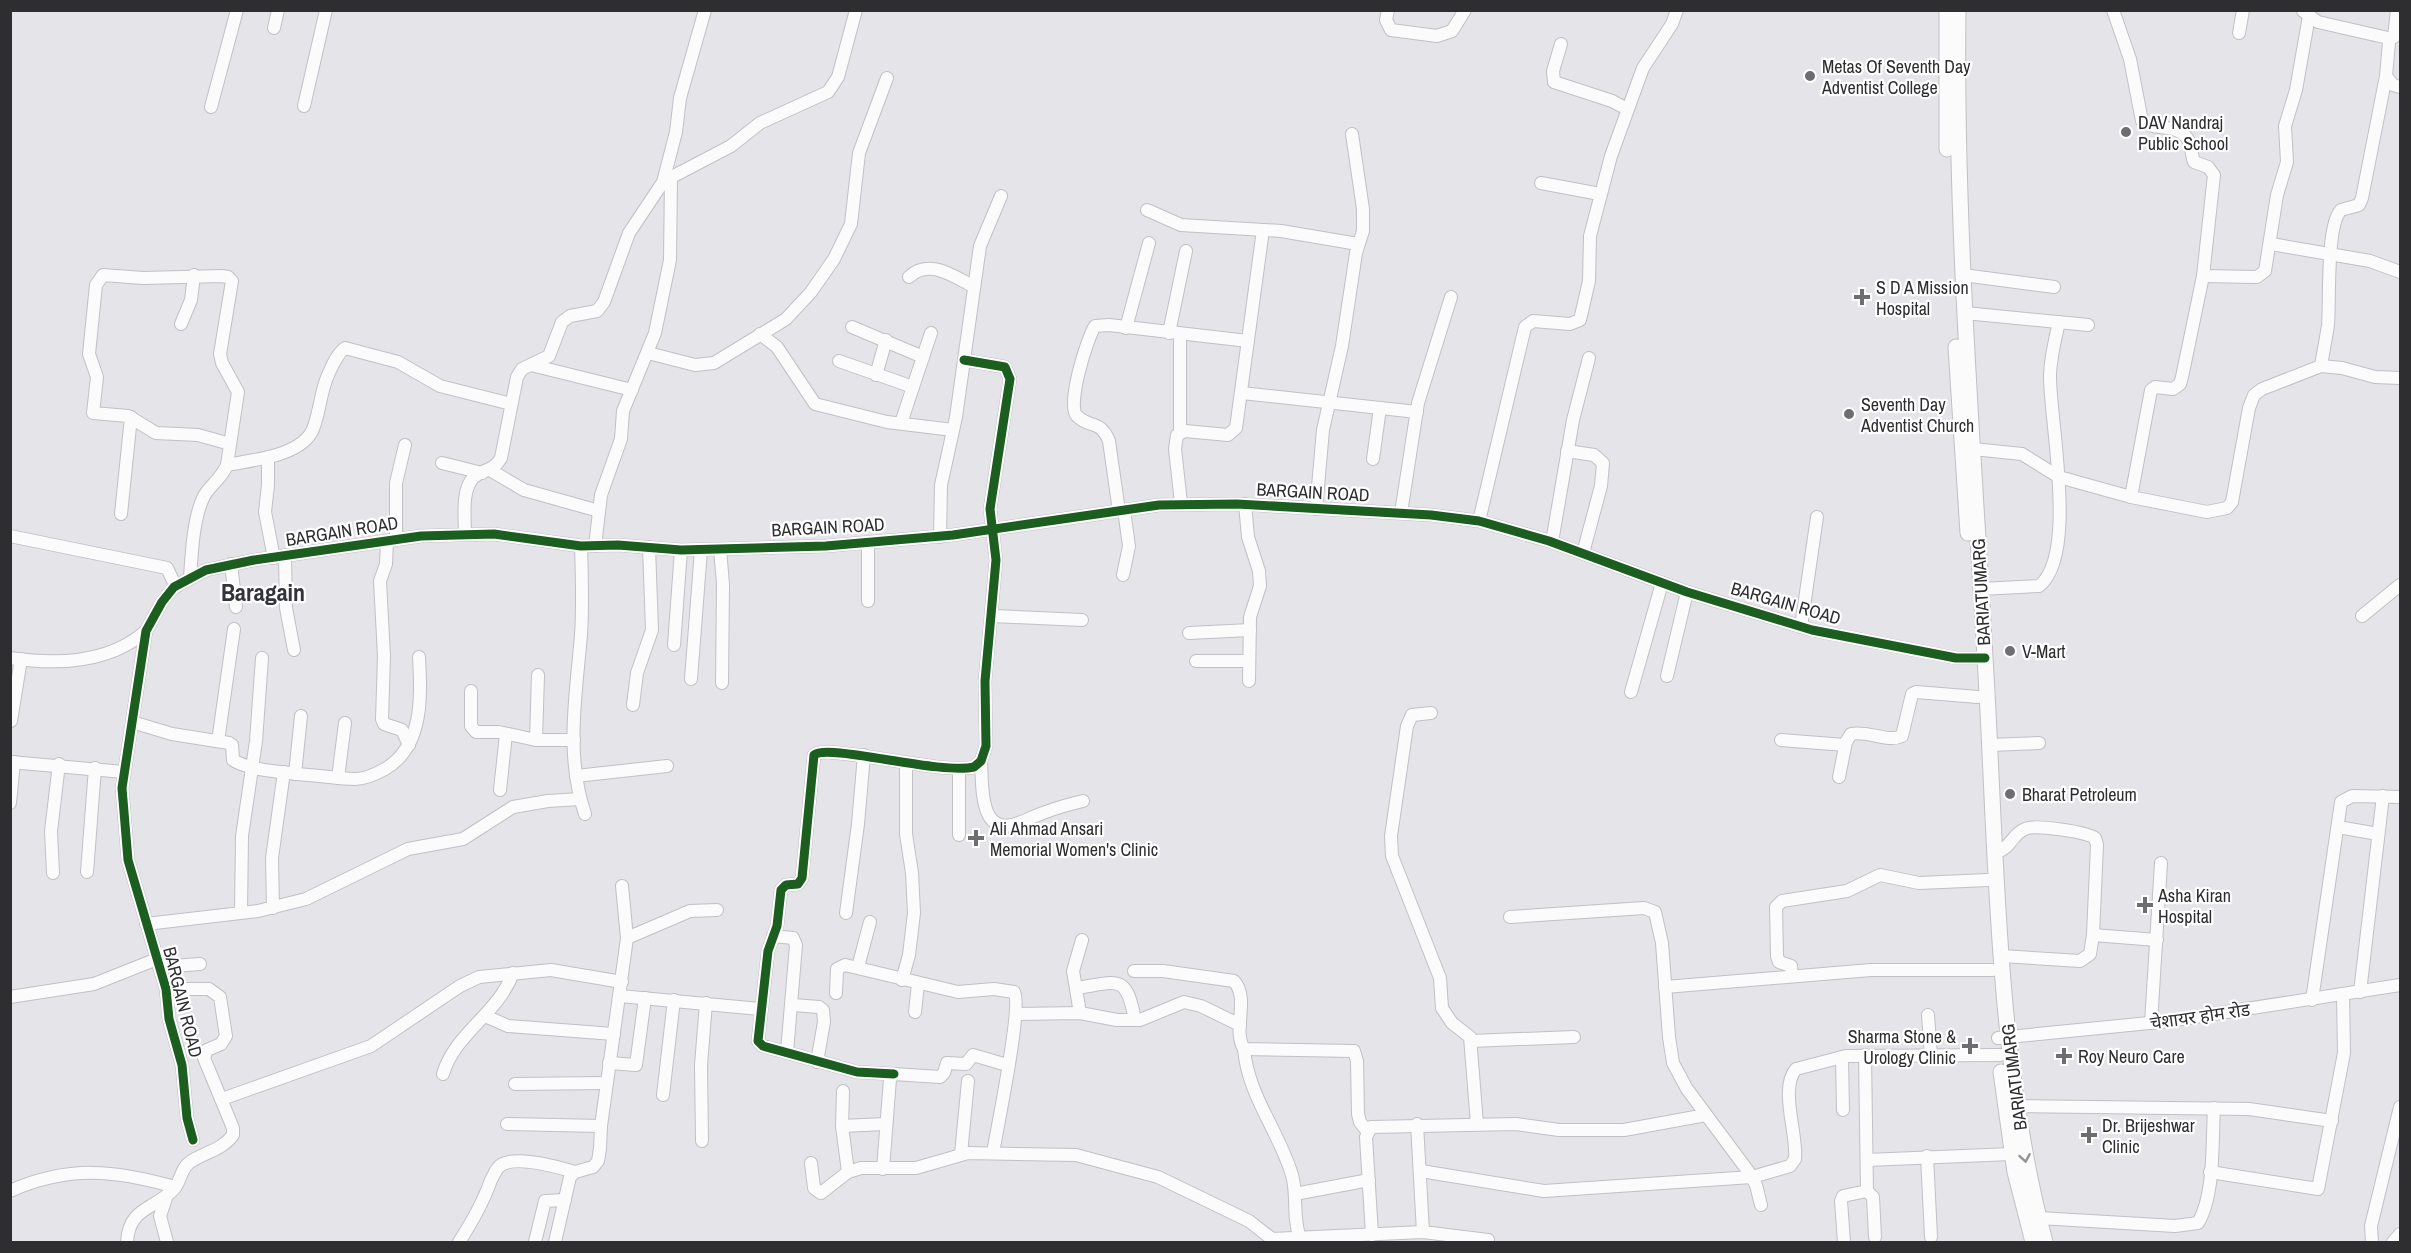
<svg xmlns="http://www.w3.org/2000/svg" width="2411" height="1253" font-family="'Archivo Narrow','Noto Sans Devanagari',sans-serif">
  <rect width="100%" height="100%" fill="#e4e4e9"/>
  <g fill="none" stroke-linecap="round" stroke-linejoin="round">
    <g stroke="#c1c1c5" stroke-width="14">
      <g id="minor">
        <path d="M1388 10 1386 20 1391 30 1437 36 1452 31 1465 10"/>
        <path d="M2113 10 2130 59 2142 121C2155 132 2175 122 2187 138 2192 145 2191 154 2194 162L2208 167 2214 175 2203 276 2182 377 2180 384 2173 389 2155 387 2151 390 2131 497"/>
        <path d="M2303 11 2318 22 2388 38 2389 42 2386 76 2393 85 2400 87"/>
        <path d="M274 28 278 10"/>
        <path d="M2239 33 2243 10"/>
        <path d="M2394 37 2397 10"/>
        <path d="M1561 44 1553 71 1554 82 1612 101 1627 109"/>
        <path d="M304 106 326 10"/>
        <path d="M211 107 237 10"/>
        <path d="M664 181 731 146 760 123 828 92 838 77 856 10"/>
        <path d="M1541 183 1600 194"/>
        <path d="M1147 210 1181 225 1281 231 1358 244"/>
        <path d="M2271 244 2370 261 2400 272"/>
        <path d="M1963 275 2054 287"/>
        <path d="M2203 276 2257 277 2265 271 2277 195 2287 162 2285 126 2296 90 2309 16"/>
        <path d="M909 277C928 258 953 276 973 286"/>
        <path d="M1965 313 2088 325"/>
        <path d="M181 324 191 300 194 275"/>
        <path d="M852 327 923 357"/>
        <path d="M1126 328 1149 243"/>
        <path d="M1169 333 1186 251"/>
        <path d="M760 334 777 347 815 404 887 422 953 430"/>
        <path d="M648 353 695 365 714 363 786 319 811 292 834 259 851 224 859 153 887 78"/>
        <path d="M839 361 913 387"/>
        <path d="M531 365 632 390"/>
        <path d="M2321 366C2323 353 2326 339 2328 325 2330 302 2326 225 2341 210L2359 205 2362 198 2386 76"/>
        <path d="M876 375 886 340"/>
        <path d="M1242 393 1417 412"/>
        <path d="M901 423 931 333"/>
        <path d="M1180 432V334"/>
        <path d="M1973 449 2022 454 2059 477 2131 497 2207 512 2227 508 2232 502 2249 408 2254 395 2262 389 2321 366 2342 368 2375 377 2400 378"/>
        <path d="M1567 451 1594 455 1603 463 1601 486 1583 553"/>
        <path d="M268 457V485L265 512 274 558"/>
        <path d="M1373 459 1380 408"/>
        <path d="M442 463 482 473"/>
        <path d="M227 465C252 460 302 456 313 429 320 412 320 393 328 375 332 366 337 354 345 348L398 362 440 386 511 404"/>
        <path d="M490 470 524 490 599 511"/>
        <path d="M1181 503 1175 449 1177 435 1185 431 1228 435 1236 428 1263 230"/>
        <path d="M1245 504 1248 537 1259 571 1260 586 1250 617 1249 681"/>
        <path d="M1316 509 1323 430 1342 346 1356 253 1363 231V209L1352 134"/>
        <path d="M1119 511 1109 441C1100 419 1090 429 1077 416 1066 406 1087 338 1095 326L1109 325 1248 341"/>
        <path d="M1401 513 1418 403 1451 297"/>
        <path d="M121 514 131 417"/>
        <path d="M1479 521 1525 327 1533 321 1570 324 1580 320 1589 281 1590 236 1611 156 1643 68 1672 24 1677 10"/>
        <path d="M465 534C465 518 461 489 474 477 484 469 494 471 501 458L517 377 522 369 549 356 562 322 570 316 597 311 604 302 629 233 663 182 676 132 680 98 705 10"/>
        <path d="M10 536 167 568 176 587"/>
        <path d="M940 537 941 485 956 417 980 246 1001 196"/>
        <path d="M396 539V483L405 445"/>
        <path d="M387 541 386 564 380 581 384 656 382 719 384 724 402 730 409 745"/>
        <path d="M1552 542 1573 420 1589 358"/>
        <path d="M868 543V601"/>
        <path d="M581 546C582 576 583 605 581 635 576 695 565 755 585 814"/>
        <path d="M595 546 601 495 621 439 623 411 655 333 670 260 671 178"/>
        <path d="M720 549 723 584 722 683"/>
        <path d="M285 557 286 608 294 650"/>
        <path d="M231 564 236 607"/>
        <path d="M1123 575 1129 546 1124 510"/>
        <path d="M190 576C192 552 193 518 204 496 211 484 222 478 227 465L238 392 222 363 220 354 232 281 228 277 222 276 143 278 103 275 96 285 89 354 97 377 93 413 128 416 156 433 198 435 230 444"/>
        <path d="M1981 589 2039 586C2078 556 2050 422 2050 377 2050 359 2055 340 2059 322"/>
        <path d="M993 616 1082 620"/>
        <path d="M2362 616 2400 585"/>
        <path d="M1801 627 1817 517"/>
        <path d="M1189 633 1250 630"/>
        <path d="M674 645 681 550"/>
        <path d="M10 658C57 665 110 663 146 631"/>
        <path d="M1196 661H1249"/>
        <path d="M1667 676 1687 592"/>
        <path d="M691 679 701 550"/>
        <path d="M471 691V726L476 732H499L536 740H574"/>
        <path d="M1631 692 1662 583"/>
        <path d="M633 705 637 673 652 630 649 547"/>
        <path d="M1431 713 1412 715 1407 726 1391 836 1392 856 1440 978 1442 1008 1452 1023 1470 1037 1477 1124"/>
        <path d="M11 721 21 659"/>
        <path d="M132 722 172 734 229 743 232 745 233 760C250 771 289 773 309 775 324 776 340 779 355 779 366 779 376 774 385 769 424 746 421 696 419 657"/>
        <path d="M536 740 538 675"/>
        <path d="M1781 740 1845 745"/>
        <path d="M218 741 234 629"/>
        <path d="M1990 745 2039 743"/>
        <path d="M981 761C982 777 981 801 989 816 1002 837 1027 818 1043 813 1056 808 1070 804 1083 801"/>
        <path d="M10 762 124 772"/>
        <path d="M959 769V835"/>
        <path d="M295 774 301 716"/>
        <path d="M576 776 667 766"/>
        <path d="M1839 777 1846 742 1851 734C1868 730 1887 743 1902 736L1912 694 1916 692 1978 697"/>
        <path d="M338 778 345 723"/>
        <path d="M500 790 506 734"/>
        <path d="M10 803 14 762"/>
        <path d="M2338 827 2378 834"/>
        <path d="M1997 852C2012 847 2012 834 2025 829 2035 824 2086 832 2095 838L2097 845 2093 935"/>
        <path d="M87 872 95 768"/>
        <path d="M53 873 51 831 59 764"/>
        <path d="M273 908 272 858 284 772"/>
        <path d="M241 912 242 836 256 741 262 658"/>
        <path d="M846 913 858 824 864 755"/>
        <path d="M1510 917 1644 908 1655 912 1662 943 1669 1037 1673 1063 1687 1089 1748 1171 1756 1185 1761 1205"/>
        <path d="M146 924 258 911 306 899 408 849 463 839 513 807 548 801 580 799"/>
        <path d="M773 936 793 938 796 945 787 1052"/>
        <path d="M627 938 690 911 717 910"/>
        <path d="M2002 956 2080 961 2090 954 2093 935 2157 940"/>
        <path d="M159 967 200 964"/>
        <path d="M858 967 870 922"/>
        <path d="M1134 971H1163L1234 981C1250 999 1232 1030 1244 1049L1354 1051 1357 1061 1358 1114 1360 1122 1367 1131"/>
        <path d="M1792 976 1791 966 1779 962 1777 956 1776 907 1782 901 1847 891 1880 875 1919 883 1988 880"/>
        <path d="M902 980 909 955 914 913 912 873 906 834V764"/>
        <path d="M1665 987 1871 970H1993"/>
        <path d="M1076 988C1119 982 1126 973 1135 1020"/>
        <path d="M2360 992 2383 796"/>
        <path d="M836 993 837 969 845 965 958 992 994 989 1014 992C1023 1005 997 1128 993 1153"/>
        <path d="M620 996 760 1009"/>
        <path d="M10 997 94 984 157 959"/>
        <path d="M2312 1000 2341 802 2352 796 2400 797"/>
        <path d="M793 1005 819 1007 823 1010 824 1022 817 1062"/>
        <path d="M915 1012 918 984"/>
        <path d="M1080 1013 1073 971 1082 940"/>
        <path d="M1017 1014 1080 1013 1117 1020H1140L1184 1002 1201 1006 1240 1025"/>
        <path d="M1928 1015 1931 1056"/>
        <path d="M485 1016 508 1026 614 1034"/>
        <path d="M2151 1023 2161 863"/>
        <path d="M1998 1038 2169 1021 2400 985"/>
        <path d="M1471 1041 1574 1037"/>
        <path d="M1244 1049C1248 1096 1279 1131 1292 1175 1298 1196 1292 1217 1300 1238"/>
        <path d="M1865 1055 1867 1191 1873 1197 1875 1237"/>
        <path d="M1842 1057 1843 1110"/>
        <path d="M609 1063 636 1065 645 998"/>
        <path d="M443 1074C455 1033 498 1014 513 973"/>
        <path d="M894 1074 857 1072 763 1046 758 1041 768 951 777 926 781 890 786 885 798 884 802 878 814 755C827 743 940 775 974 767L981 761 986 746 985 681 996 560 990 509 1010 379 1005 367 964 360"/>
        <path d="M515 1084 606 1083"/>
        <path d="M843 1091 842 1126 848 1172"/>
        <path d="M663 1095 674 1000"/>
        <path d="M222 1099 371 1046 460 986 479 977 551 970 622 982"/>
        <path d="M2016 1106 2249 1109 2332 1121"/>
        <path d="M507 1124 601 1126"/>
        <path d="M1417 1124 1423 1232"/>
        <path d="M842 1126 885 1124"/>
        <path d="M193 1140 187 1118 182 1065 169 1019 166 989 128 860 122 788 146 631 162 602 174 587 206 570 254 560 421 536 494 534 581 546 618 545 681 550 826 546 953 535 1159 505 1237 504 1431 515 1479 521 1549 541 1687 592 1812 630 1956 658H1985"/>
        <path d="M702 1141 701 1065 706 1003"/>
        <path d="M961 1154 968 1081"/>
        <path d="M1927 1156 1931 1237"/>
        <path d="M1867 1160 2011 1154"/>
        <path d="M811 1163 814 1188 821 1193 848 1172 861 1168H916L968 1153 1076 1155 1158 1177 1249 1221 1272 1239 1423 1232 1488 1240"/>
        <path d="M883 1169 890 1079 894 1074 940 1077 944 1073 947 1063 966 1064 973 1055 1007 1065"/>
        <path d="M1421 1171 1544 1191 1752 1177 1790 1166 1795 1159C1798 1136 1779 1088 1796 1069L1846 1056 2000 1055"/>
        <path d="M2210 1172 2318 1189 2344 1053 2343 994"/>
        <path d="M10 1191C69 1165 115 1170 175 1187"/>
        <path d="M1295 1194 1369 1180"/>
        <path d="M2039 1218 2175 1226 2198 1223C2215 1195 2212 1140 2214 1108"/>
        <path d="M1372 1235 1366 1137 1371 1127 1516 1124 1559 1130H1624L1706 1115"/>
        <path d="M127 1242C129 1207 154 1210 174 1189 181 1181 181 1168 190 1162 205 1152 222 1150 233 1135V1128L204 1058 207 1050 221 1044 226 1036 220 997 209 989H166"/>
        <path d="M167 1242 160 1216 167 1195"/>
        <path d="M459 1242C472 1222 483 1203 491 1180 494 1175 496 1168 501 1165 517 1155 558 1167 575 1172"/>
        <path d="M535 1242 545 1201 565 1200"/>
        <path d="M555 1242 570 1177 575 1172 593 1167 598 1161 600 1149 601 1126 627 938 622 886"/>
        <path d="M1844 1242 1841 1201 1843 1196 1867 1191"/>
        <path d="M2372 1242 2371 1226 2400 1107"/>
        <path d="M2393 1242 2400 1234"/>
      </g>
    </g>
    <g stroke="#c1c1c5" stroke-width="17">
      <g id="major">
        <path d="M1947 10V149"/>
        <path d="M1958 10C1955 232 1974 454 1986 675 1997 864 1996 1058 2045 1242"/>
        <path d="M1956 347 1968 533"/>
        <path d="M2001 1072 2015 1172 2033 1242"/>
      </g>
    </g>
    <use href="#minor" stroke="#fbfbfc" stroke-width="12"/>
    <use href="#major" stroke="#fbfbfc" stroke-width="15"/>
    <g stroke="#fff" stroke-width="13">
      <g id="cycleway">
        <path d="M894 1074 857 1072 763 1046 758 1041 768 951 777 926 781 890 786 885 798 884 802 878 814 755C827 743 940 775 974 767L981 761 986 746 985 681 996 560 990 509 1010 379 1005 367 964 360"/>
        <path d="M193 1140 187 1118 182 1065 169 1019 166 989 128 860 122 788 146 631 162 602 174 587 206 570 254 560 421 536 494 534 581 546 618 545 681 550 826 546 953 535 1159 505 1237 504 1431 515 1479 521 1549 541 1687 592 1812 630 1956 658H1985"/>
      </g>
    </g>
    <use href="#cycleway" stroke="#1b5e20" stroke-width="9"/>
  </g>
  <defs><path id="oneway-chevron" d="M-2-3.5L2.5 0L-2 3.5" fill="none" stroke-width="1.6" stroke-linecap="round" stroke-linejoin="round" transform="scale(1.5)"/></defs>
  <use stroke="#949496" href="#oneway-chevron" transform="translate(2025 1158) rotate(80)"/>
  <g fill="#6e6e71" stroke="#fff" stroke-width="2">
    <circle cx="1810" cy="76" r="6"/>
    <circle cx="2126" cy="132" r="6"/>
    <path d="M1859 288h6v6h6v6h-6v6h-6v-6h-6v-6h6z"/>
    <circle cx="1849" cy="414" r="6"/>
    <circle cx="2010" cy="651" r="6"/>
    <circle cx="2010" cy="794" r="6"/>
    <path d="M973 829h6v6h6v6h-6v6h-6v-6h-6v-6h6z"/>
    <path d="M2142 896h6v6h6v6h-6v6h-6v-6h-6v-6h6z"/>
    <path d="M1967 1037h6v6h6v6h-6v6h-6v-6h-6v-6h6z"/>
    <path d="M2061 1047h6v6h6v6h-6v6h-6v-6h-6v-6h6z"/>
    <path d="M2086 1126h6v6h6v6h-6v6h-6v-6h-6v-6h6z"/>
  </g>
  <g text-anchor="middle" dominant-baseline="central" stroke-width="4.5" stroke-linejoin="round" paint-order="stroke">
    <g font-size="18" fill="#2e2e31" stroke="#fff" text-anchor="start">
      <text x="1822" y="66">Metas Of Seventh Day<tspan x="1822" dy="21">Adventist College</tspan></text>
      <text x="2138" y="122">DAV Nandraj<tspan x="2138" dy="21">Public School</tspan></text>
      <text x="1876" y="287">S D A Mission<tspan x="1876" dy="21">Hospital</tspan></text>
      <text x="1861" y="404">Seventh Day<tspan x="1861" dy="21">Adventist Church</tspan></text>
      <text x="2022" y="651">V-Mart</text>
      <text x="2022" y="794">Bharat Petroleum</text>
      <text x="990" y="828">Ali Ahmad Ansari<tspan x="990" dy="21">Memorial Women's Clinic</tspan></text>
      <text x="2158" y="895">Asha Kiran<tspan x="2158" dy="21">Hospital</tspan></text>
      <text x="1956" y="1036" text-anchor="end">Sharma Stone &amp;<tspan x="1956" dy="21">Urology Clinic</tspan></text>
      <text x="2078" y="1056">Roy Neuro Care</text>
      <text x="2102" y="1125">Dr. Brijeshwar<tspan x="2102" dy="21">Clinic</tspan></text>
    </g>
    <g font-size="18" fill="#2e2e31" stroke="#fff">
      <text transform="translate(1313 492) rotate(3)">BARGAIN ROAD</text>
      <text transform="translate(828 527) rotate(-3)">BARGAIN ROAD</text>
      <text transform="translate(342 531) rotate(-9)">BARGAIN ROAD</text>
      <text transform="translate(1981 592) rotate(-93)">BARIATUMARG</text>
      <text transform="translate(1786 603) rotate(16)">BARGAIN ROAD</text>
      <text transform="translate(183 1002) rotate(76)">BARGAIN ROAD</text>
      <text transform="translate(2200 1016) rotate(-8)">चेशायर होम रोड</text>
      <text transform="translate(2014 1077) rotate(-97)">BARIATUMARG</text>
    </g>
    <g font-size="24" font-weight="bold" fill="#33343a" stroke="#fff">
      <text x="263" y="592">Baragain</text>
    </g>
  </g>
  <rect width="2411" height="1253" fill="none" stroke="#2e2e31" stroke-width="24"/>
</svg>
